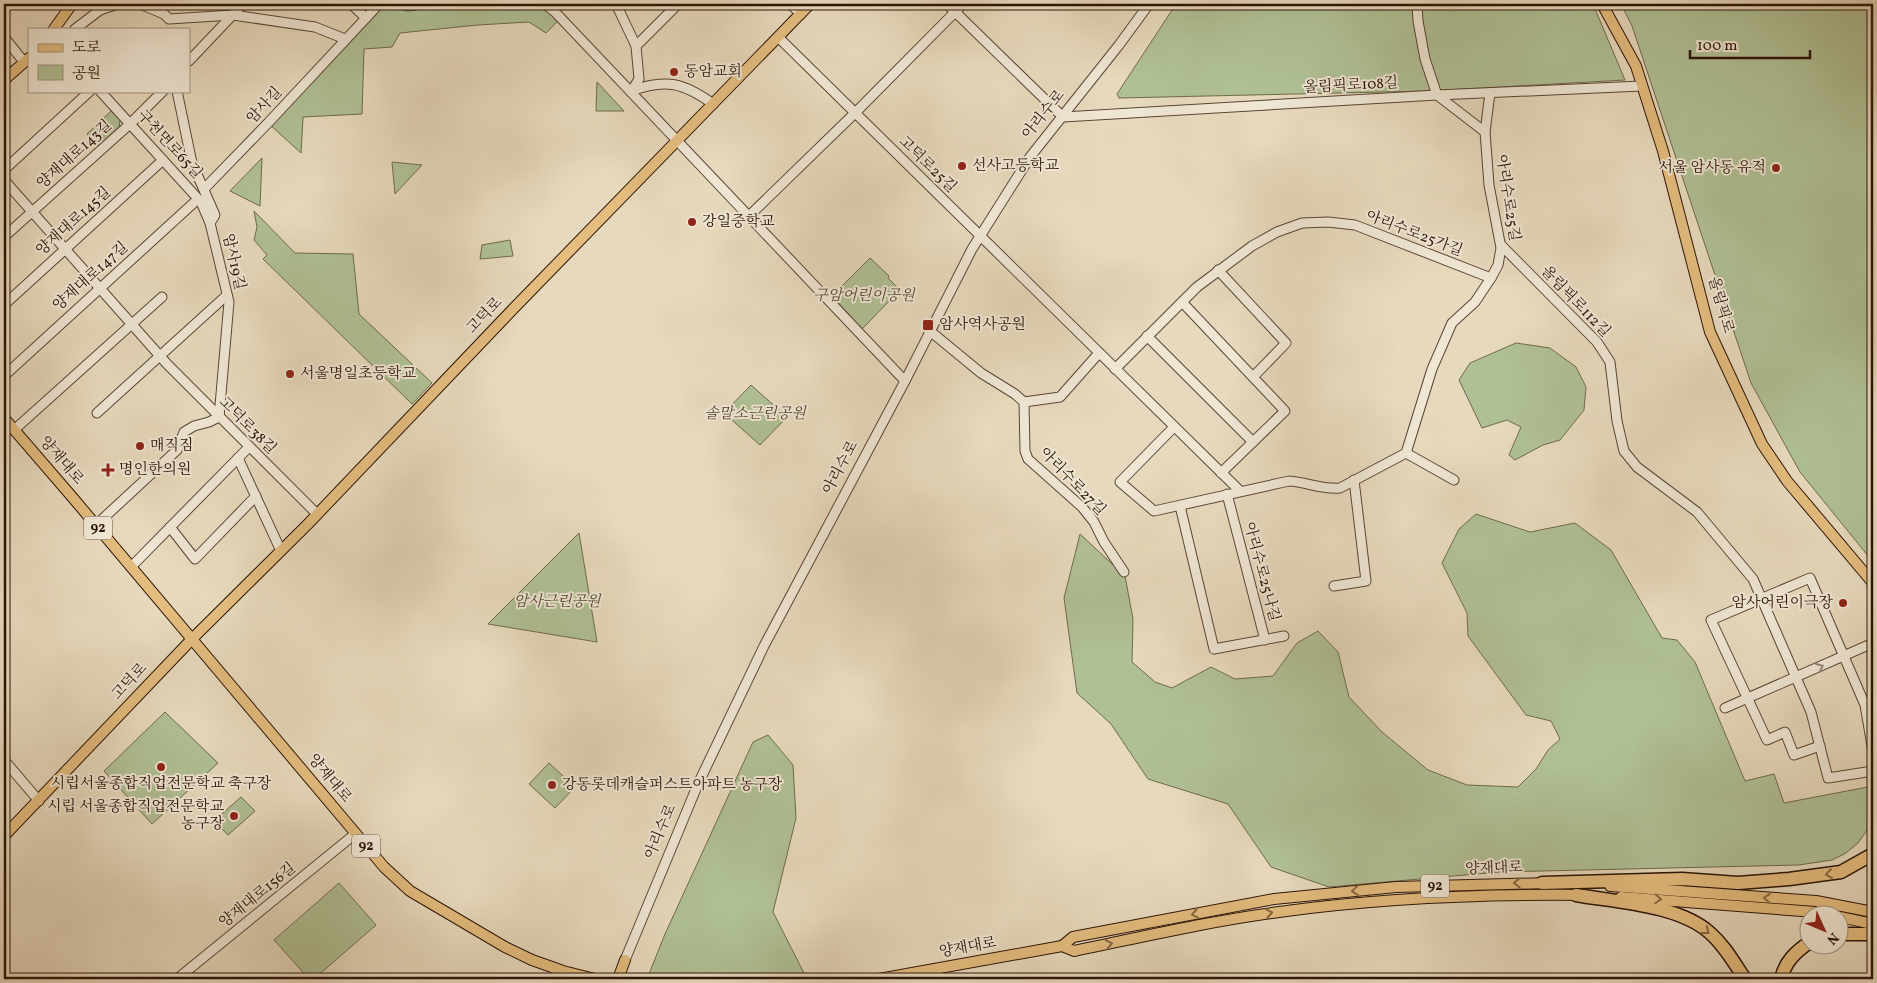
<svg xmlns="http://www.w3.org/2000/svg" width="1877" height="983" font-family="Vollkorn,'Noto Serif KR',serif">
  <rect width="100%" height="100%" fill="#e7d9bd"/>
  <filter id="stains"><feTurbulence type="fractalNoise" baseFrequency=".004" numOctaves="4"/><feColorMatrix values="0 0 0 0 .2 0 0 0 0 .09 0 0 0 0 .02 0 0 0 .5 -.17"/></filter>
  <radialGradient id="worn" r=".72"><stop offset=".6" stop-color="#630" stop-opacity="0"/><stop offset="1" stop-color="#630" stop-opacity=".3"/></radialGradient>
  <g fill="#b0c095" stroke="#6e6a4e">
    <path d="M379 4H541L558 21 546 33 529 22 478 25 400 33 392 47 364 49 362 114 303 117 301 153 268 123Z"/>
    <path d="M1176 4H1593L1625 80 1428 91 1119 98 1117 94Z"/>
    <path d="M1621 4H1873V562L1800 472 1751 383 1632 26Z"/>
    <path d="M597 82 624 111H596Z"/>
    <path d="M111 111 120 120 119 129 99 147 87 134Z"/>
    <path d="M262 158 260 206 230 191Z"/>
    <path d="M392 162 422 165 395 194Z"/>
    <path d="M254 211 295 253 353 254 359 314 432 383 412 404 263 259 267 255 254 240 257 227Z"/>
    <path d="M510 240 513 256 480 259 482 245Z"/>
    <path d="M870 258 889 276 888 278 900 290 862 329 835 299 836 292Z"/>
    <path d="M1516 343 1550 348 1576 367 1586 387 1584 410 1560 440 1543 445 1515 460 1509 455 1521 427 1507 420 1482 428 1459 380 1470 363Z"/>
    <path d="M751 385 787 417 760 445 724 413Z"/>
    <path d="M1476 514 1530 532 1575 523 1611 550 1662 638 1677 640 1695 662 1745 781 1774 774 1784 803 1873 786V822L1858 843 1846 853 1832 860 1799 865 1499 872 1329 887 1271 867 1228 804 1148 779 1111 724 1077 693 1064 598 1080 534 1125 576 1133 619 1132 662 1155 682 1172 688 1211 667 1235 679 1273 676 1297 643 1318 631 1338 652 1349 697 1382 732 1428 770 1467 785 1518 787 1536 769 1548 750 1560 739 1551 721 1526 715 1468 636 1467 613 1442 563 1459 529Z"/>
    <path d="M579 533 597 642 488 624Z"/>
    <path d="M165 712 218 763 152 824 104 771Z"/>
    <path d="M768 735 793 765 796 818 773 912 807 979H647L665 934 753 742Z"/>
    <path d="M549 763 575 787 555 808 529 784Z"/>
    <path d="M241 797 255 811 228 835 214 821Z"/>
    <path d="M339 883 376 925 314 979H309L274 940Z"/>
  </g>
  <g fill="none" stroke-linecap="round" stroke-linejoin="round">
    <g stroke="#5a4535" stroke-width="11">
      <g id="minor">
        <path d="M140 4 164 14 169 19 233 15 315 27 345 39"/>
        <path d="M351 4 366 18"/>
        <path d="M402 4 408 6 420 4"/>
        <path d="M545 4 555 12 905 381"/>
        <path d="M616 4 636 46 639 79 631 92"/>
        <path d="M790 4 801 14"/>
        <path d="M947 4 1063 117 1437 95 1642 86"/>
        <path d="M75 29 100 10 118 4"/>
        <path d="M4 37 24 62"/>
        <path d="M778 37 1240 491"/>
        <path d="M636 46 678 4"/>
        <path d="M189 61 243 4"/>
        <path d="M177 91 192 163 215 215 210 223"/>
        <path d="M631 91C666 78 684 83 713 104"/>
        <path d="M1485 132 1490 93"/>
        <path d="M4 170 90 91"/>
        <path d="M4 180 167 364 317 514"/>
        <path d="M204 189 268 123 379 4"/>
        <path d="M749 216 855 113 963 4"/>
        <path d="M4 237 130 124 163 91"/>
        <path d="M1501 245 1597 342 1610 362 1617 421 1624 451 1637 467 1697 512 1753 579 1811 712 1828 778 1873 771"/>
        <path d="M1218 270 1286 343 1253 377"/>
        <path d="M1182 302 1285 411 1221 473"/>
        <path d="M4 305 163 160"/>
        <path d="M930 331 981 373 1015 394 1024 402 1025 451 1028 459 1082 507 1094 522 1104 542 1124 572"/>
        <path d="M1147 336 1253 442"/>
        <path d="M1115 369 1197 287 1252 246 1277 232 1302 223 1328 222 1355 225 1491 278"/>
        <path d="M4 376 198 199"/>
        <path d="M1024 402 1060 397 1099 353"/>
        <path d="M97 413 227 295"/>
        <path d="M1174 427 1120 482 1154 511 1289 481C1306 482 1323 490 1340 488L1406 453 1454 480"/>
        <path d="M14 430 162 297"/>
        <path d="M1406 453 1432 369 1452 323 1475 302 1491 278 1498 265 1501 248 1489 185 1485 132 1437 95 1425 59 1418 21 1417 4"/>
        <path d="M238 458 281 551"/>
        <path d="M1227 494 1265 640"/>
        <path d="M1180 506 1214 649 1284 636"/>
        <path d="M96 525 177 450 184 432 194 426 209 422 219 417 229 302 210 223 201 202 100 91"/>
        <path d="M170 527 195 559 256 496"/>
        <path d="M131 567 249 447"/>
        <path d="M1334 586 1366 581 1354 480"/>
        <path d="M1725 708 1873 643"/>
        <path d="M1820 746 1794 755 1785 732 1767 740 1711 620 1810 578 1865 705 1873 752"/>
        <path d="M4 760 39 801"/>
        <path d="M625 960 698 784 764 646 905 381 972 249 1030 157 1119 45 1149 4"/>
        <path d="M177 979 355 834"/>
      </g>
    </g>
    <g stroke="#2b1408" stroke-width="12">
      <g id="major">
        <path d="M1602 4 1636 66 1663 151 1710 332 1762 444 1787 481 1873 583"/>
        <path d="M54 29 72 4"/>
        <path d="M4 80 29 58"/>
        <path d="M4 418 73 498 384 867 410 891 505 947 532 960 563 971 595 979"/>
        <path d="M4 836 192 639 307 525 514 308 810 4"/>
        <path d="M1610 886 1816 901 1873 912"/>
        <path d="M1621 897 1815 912 1831 916"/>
        <path d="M1840 917 1873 924"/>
        <path d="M1062 946 1073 937 1274 899 1396 887 1548 883"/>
        <path d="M618 979 625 960"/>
        <path d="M879 979 1062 946 1074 951C1142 937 1210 921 1279 912 1380 898 1482 894 1584 895"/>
      </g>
    </g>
    <g stroke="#2b1408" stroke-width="15">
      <g id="highway">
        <path d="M1542 883 1682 879 1738 883 1789 879 1841 872 1873 854"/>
        <path d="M1576 895C1617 902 1679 905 1710 933 1725 946 1734 963 1745 979"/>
        <path d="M1840 934H1873"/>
        <path d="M1781 979C1785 962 1795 952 1810 942"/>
      </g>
    </g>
    <use href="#minor" stroke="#efe6d4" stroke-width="9"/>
    <use href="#major" stroke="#e4bc7e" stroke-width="10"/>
    <use href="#highway" stroke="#e4bc7e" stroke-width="12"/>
  </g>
  <defs><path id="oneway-chevron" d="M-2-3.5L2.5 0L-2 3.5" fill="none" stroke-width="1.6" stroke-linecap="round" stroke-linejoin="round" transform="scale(1.25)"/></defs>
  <use stroke="#978878" href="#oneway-chevron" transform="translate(1820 667) rotate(-24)"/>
  <g stroke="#886843">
    <use href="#oneway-chevron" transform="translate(1829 874) rotate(173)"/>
    <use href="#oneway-chevron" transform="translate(1517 883) rotate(179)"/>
    <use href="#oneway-chevron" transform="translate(1355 891) rotate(174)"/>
    <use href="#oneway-chevron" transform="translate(1767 898) rotate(-176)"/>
    <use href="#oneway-chevron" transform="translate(1658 899) rotate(3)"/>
    <use href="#oneway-chevron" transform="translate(1269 913) rotate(-10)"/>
    <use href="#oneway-chevron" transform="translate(1195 914) rotate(169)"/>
    <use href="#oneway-chevron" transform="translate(1706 931) rotate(38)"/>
    <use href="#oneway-chevron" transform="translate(1109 944) rotate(-11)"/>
  </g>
  <g fill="#8f2418" stroke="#efe6d4" stroke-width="2">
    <circle cx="674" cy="72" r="5"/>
    <circle cx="962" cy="166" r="5"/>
    <circle cx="1776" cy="168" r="5"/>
    <circle cx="692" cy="222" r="5"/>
    <rect x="922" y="319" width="12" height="12" rx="2.5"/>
    <circle cx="290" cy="374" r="5"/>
    <circle cx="140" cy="446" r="5"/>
    <path d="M105.5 462.5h5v5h5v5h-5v5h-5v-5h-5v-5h5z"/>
    <circle cx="1843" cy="603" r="5"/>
    <circle cx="161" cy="767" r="5"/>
    <circle cx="552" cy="785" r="5"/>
    <circle cx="234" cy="816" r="5"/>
  </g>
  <g text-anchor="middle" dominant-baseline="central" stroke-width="4" stroke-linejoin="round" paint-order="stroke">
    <g fill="#efe6d4" stroke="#665345" stroke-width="1">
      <rect x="84" y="516.5" width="28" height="23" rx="4"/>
      <rect x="352" y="834.5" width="28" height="23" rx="4"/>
      <rect x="1421" y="874.5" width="28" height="23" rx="4"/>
    </g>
    <g font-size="14" font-weight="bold" fill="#2b1408">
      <text x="98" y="528">92</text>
      <text x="366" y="846">92</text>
      <text x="1435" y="886">92</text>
    </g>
    <g font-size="15" fill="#2b1408" stroke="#efe6d4" text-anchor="start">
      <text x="684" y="72">동암교회</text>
      <text x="972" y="166">선사고등학교</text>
      <text x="1766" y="168" text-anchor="end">서울 암사동 유적</text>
      <text x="702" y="222">강일중학교</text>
      <text x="939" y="325">암사역사공원</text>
      <text x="300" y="374">서울명일초등학교</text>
      <text x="150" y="446">매직짐</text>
      <text x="119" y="470">명인한의원</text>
      <text x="1833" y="603" text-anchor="end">암사어린이극장</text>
      <text x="161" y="784" text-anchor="middle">시립서울종합직업전문학교 축구장</text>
      <text x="562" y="785">강동롯데캐슬퍼스트아파트 농구장</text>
      <text x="224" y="807" text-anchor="end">시립 서울종합직업전문학교<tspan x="224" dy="17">농구장</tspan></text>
    </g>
    <g font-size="15" fill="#2b1408" stroke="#efe6d4">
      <text transform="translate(1351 86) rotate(-3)">올림픽로108길</text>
      <text transform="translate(265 106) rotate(-47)">암사길</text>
      <text transform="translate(1044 115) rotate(-51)">아리수로</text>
      <text transform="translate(169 145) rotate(47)">구천면로65길</text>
      <text transform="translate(75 155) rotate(-42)">양재대로143길</text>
      <text transform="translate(927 165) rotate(44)">고덕로25길</text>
      <text transform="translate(1507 198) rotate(81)">아리수로25길</text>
      <text transform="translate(74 222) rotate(-42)">양재대로145길</text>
      <text transform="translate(1414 234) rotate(21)">아리수로25가길</text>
      <text transform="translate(233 262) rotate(77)">암사19길</text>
      <text transform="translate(91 277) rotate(-42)">양재대로147길</text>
      <text transform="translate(1575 302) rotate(46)">올림픽로112길</text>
      <text transform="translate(1720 305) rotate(74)">올림픽로</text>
      <text transform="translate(485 316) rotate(-46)">고덕로</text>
      <text transform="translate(247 426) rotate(45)">고덕로38길</text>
      <text transform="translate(61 461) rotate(49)">양재대로</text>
      <text transform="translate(841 468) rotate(-62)">아리수로</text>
      <text transform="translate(1072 482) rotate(46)">아리수로27길</text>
      <text transform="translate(1261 572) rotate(75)">아리수로25나길</text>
      <text transform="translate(130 682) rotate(-47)">고덕로</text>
      <text transform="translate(329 779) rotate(50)">양재대로</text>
      <text transform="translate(661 832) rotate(-67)">아리수로</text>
      <text transform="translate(1494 869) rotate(-2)">양재대로</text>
      <text transform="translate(258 896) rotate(-39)">양재대로156길</text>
      <text transform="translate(968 948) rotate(-10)">양재대로</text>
    </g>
    <g font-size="15" font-style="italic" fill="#534832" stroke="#efe6d4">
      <text x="864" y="296">구암어린이공원</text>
      <text x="755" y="414">솔말소근린공원</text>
      <text x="557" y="602">암사근린공원</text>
    </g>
  </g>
  <rect width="1877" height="983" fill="none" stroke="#e7d9bd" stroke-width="20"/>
  <rect x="5" y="5" width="1867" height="973" fill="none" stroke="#2b1408" stroke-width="2.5"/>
  <rect x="10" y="10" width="1857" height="963" fill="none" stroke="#2b1408"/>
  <rect x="28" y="28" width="162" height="65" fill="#efe6d4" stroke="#a19282"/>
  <rect x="38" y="44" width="25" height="8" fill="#e4bc7e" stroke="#a19282"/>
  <text x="72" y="52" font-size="15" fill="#2b1408">도로</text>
  <rect x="38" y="65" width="25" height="15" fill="#b0c095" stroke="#a19282"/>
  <text x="72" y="78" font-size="15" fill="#2b1408">공원</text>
  <g transform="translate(1824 930) rotate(134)"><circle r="24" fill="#efe6d4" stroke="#a19282"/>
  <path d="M0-4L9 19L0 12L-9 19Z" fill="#8f2418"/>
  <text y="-8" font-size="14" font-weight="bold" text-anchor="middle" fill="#2b1408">N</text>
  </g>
  <path d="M1690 50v8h120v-8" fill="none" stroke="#2b1408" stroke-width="2.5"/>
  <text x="1697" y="50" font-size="15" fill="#2b1408" stroke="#efe6d4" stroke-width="4" paint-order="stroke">100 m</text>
  <rect width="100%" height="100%" filter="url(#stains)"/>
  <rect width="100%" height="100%" fill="url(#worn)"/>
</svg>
